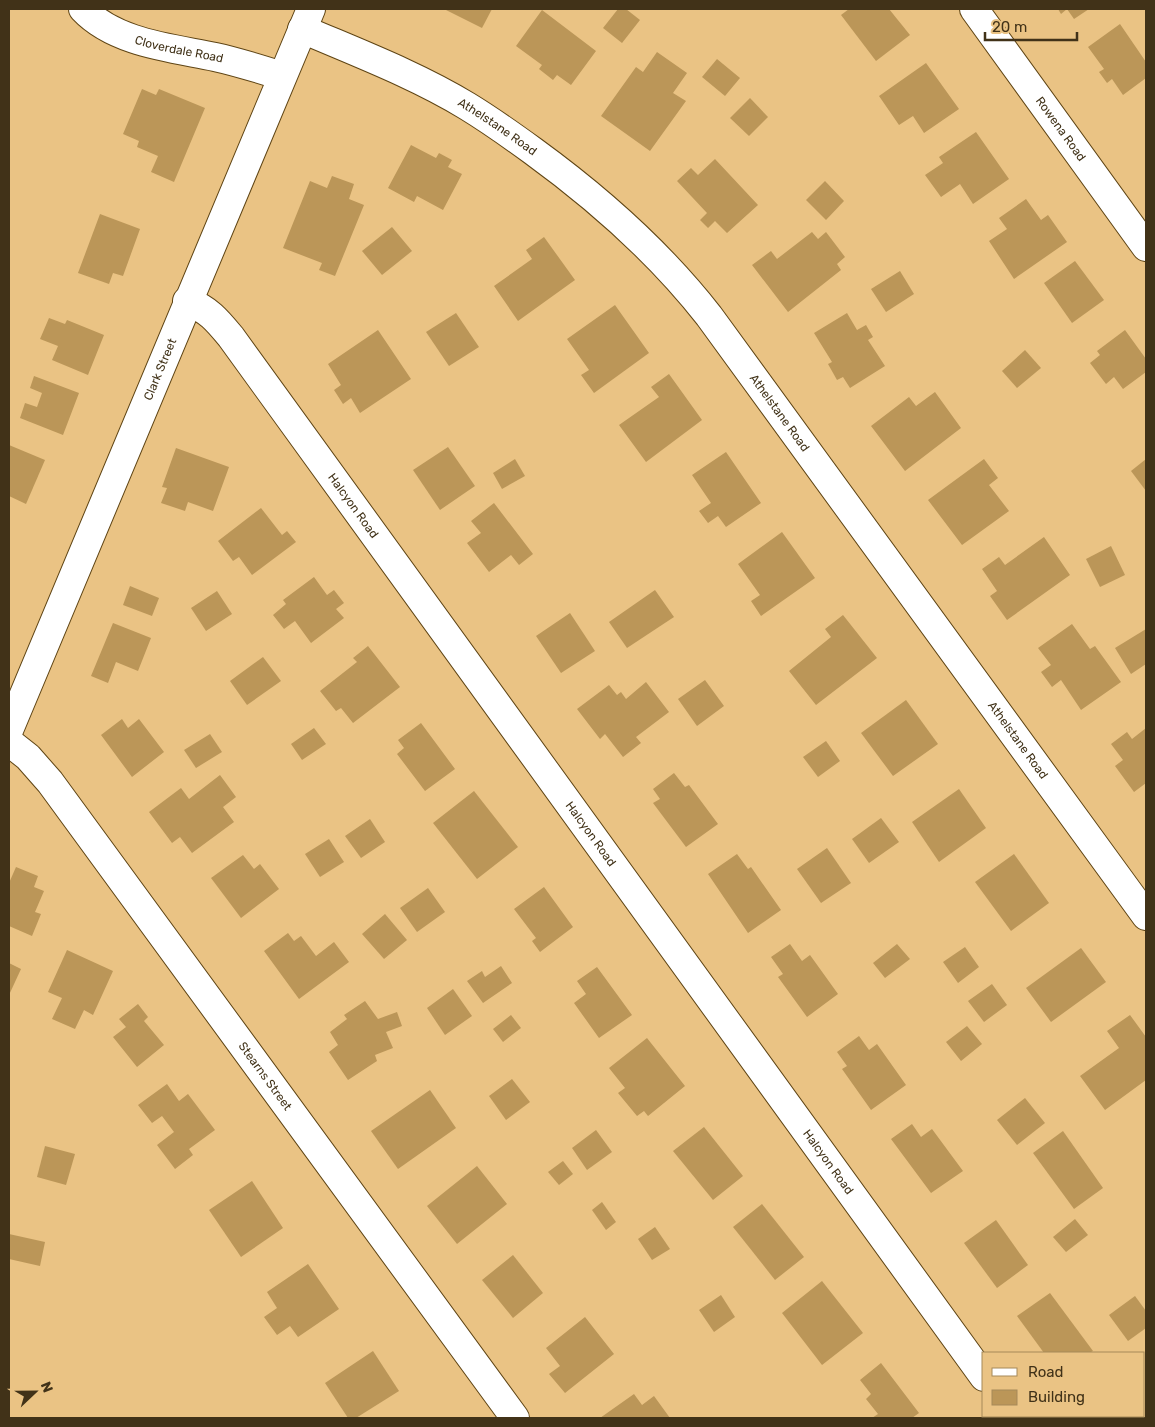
<svg xmlns="http://www.w3.org/2000/svg" width="1155" height="1427" font-family="Rubik,sans-serif">
  <rect width="100%" height="100%" fill="#eac384"/>
  <g fill="#bb9658">
    <path d="M444 9H492L482 28Z"/>
    <path d="M618 9H626L640 20 622 43 603 28Z"/>
    <path d="M849 9H889L910 35 876 61 841 15Z"/>
    <path d="M1058 9H1089L1074 19 1067 9 1061 14Z"/>
    <path d="M542 10 596 51 571 85 557 75 553 80 539 69 542 65 516 46Z"/>
    <path d="M1120 24 1146 62V78L1123 95 1112 79 1107 83 1099 72 1104 69 1088 47Z"/>
    <path d="M657 52 687 73 673 93 686 101 650 151 601 116 636 67 643 72Z"/>
    <path d="M717 59 740 78 725 96 702 77Z"/>
    <path d="M926 63 959 109 924 133 913 116 899 125 879 96Z"/>
    <path d="M142 89 156 95 159 89 205 108 174 182 151 172 158 156 137 147 139 141 123 134Z"/>
    <path d="M750 98 768 117 749 136 730 118Z"/>
    <path d="M976 132 1009 179 973 204 960 184 941 197 925 175 943 163 939 157Z"/>
    <path d="M411 145 436 158 439 153 452 160 448 167 462 174 443 210 417 196 414 202 388 188Z"/>
    <path d="M715 159 758 205 727 233 715 221 708 228 700 220 707 213 677 181 691 168 698 175Z"/>
    <path d="M332 176 354 184 349 199 364 205 335 276 319 270 322 263 283 248 310 181 327 188Z"/>
    <path d="M825 181 844 201 826 220 806 200Z"/>
    <path d="M1026 199 1041 220 1048 215 1067 242 1014 279 989 241 1007 229 999 218Z"/>
    <path d="M100 214 140 229 123 276 113 273 109 284 78 273Z"/>
    <path d="M392 227 412 251 382 275 362 251Z"/>
    <path d="M812 232 818 239 826 232 845 257 837 264 841 270 788 312 752 265 771 251 777 259Z"/>
    <path d="M544 237 575 280 518 321 494 286 532 259 526 250Z"/>
    <path d="M1075 261 1104 300 1072 323 1044 283Z"/>
    <path d="M900 271 914 294 886 312 871 289Z"/>
    <path d="M615 305 649 353 594 393 581 375 589 370 567 339Z"/>
    <path d="M456 313 479 347 449 366 426 332Z"/>
    <path d="M847 313 857 330 866 325 873 337 868 340 885 366 850 388 843 377 837 380 828 364 832 362 814 333Z"/>
    <path d="M49 318 65 324 67 320 104 335 88 375 52 360 58 346 40 339Z"/>
    <path d="M378 330 411 379 360 413 351 398 343 404 334 390 341 385 328 364Z"/>
    <path d="M1125 330 1146 359V372L1123 389 1114 377 1106 384 1090 363 1100 355 1097 351Z"/>
    <path d="M1025 350 1041 368 1017 388 1002 371Z"/>
    <path d="M669 374 702 420 646 462 619 425 659 397 651 387Z"/>
    <path d="M34 376 79 393 63 435 20 418 25 403 37 407 42 393 30 388Z"/>
    <path d="M935 392 961 428 905 471 871 426 909 397 916 406Z"/>
    <path d="M9 445 45 460 26 504 9 496Z"/>
    <path d="M448 447 475 486 440 510 413 470Z"/>
    <path d="M176 448 229 467 213 511 188 502 185 511 161 503 167 488 162 487Z"/>
    <path d="M726 452 761 503 726 527 718 516 708 523 699 511 711 503 692 475Z"/>
    <path d="M515 459 525 476 502 489 493 473Z"/>
    <path d="M984 459 998 478 989 485 1009 511 962 545 928 500Z"/>
    <path d="M1146 459V491L1131 471Z"/>
    <path d="M494 503 533 554 519 565 511 555 489 572 467 543 481 533 471 521Z"/>
    <path d="M261 508 282 535 287 531 296 542 252 575 239 557 233 561 218 541Z"/>
    <path d="M782 532 815 578 761 616 751 601 760 595 738 564Z"/>
    <path d="M1044 537 1070 575 1007 620 990 596 997 591 982 569 999 557 1005 565Z"/>
    <path d="M1111 546 1125 575 1100 587 1086 559Z"/>
    <path d="M314 577 327 595 334 590 344 603 336 609 344 618 311 643 295 621 284 629 273 615 286 604 283 600Z"/>
    <path d="M130 586 159 598 152 616 123 605Z"/>
    <path d="M655 590 674 617 627 648 609 622Z"/>
    <path d="M217 591 232 614 206 631 191 608Z"/>
    <path d="M570 613 595 651 561 673 536 636Z"/>
    <path d="M843 615 877 658 816 705 789 671 831 637 825 629Z"/>
    <path d="M113 623 151 638 138 671 116 662 108 683 91 676Z"/>
    <path d="M1072 624 1090 649 1095 646 1121 682 1081 710 1061 680 1052 687 1041 672 1051 665 1038 648Z"/>
    <path d="M1146 629V664L1131 674 1115 648Z"/>
    <path d="M368 646 400 687 353 723 341 708 336 711 320 691 357 662 353 658Z"/>
    <path d="M263 657 281 681 247 705 230 681Z"/>
    <path d="M705 680 724 706 697 726 678 699Z"/>
    <path d="M646 682 669 712 636 737 641 743 623 757 605 734 600 739 577 709 609 685 617 695 621 692 626 699Z"/>
    <path d="M906 700 938 744 893 776 861 733Z"/>
    <path d="M122 719 128 728 139 719 164 752 132 777 101 735Z"/>
    <path d="M421 723 455 769 425 791 397 754 404 748 398 740Z"/>
    <path d="M314 728 326 744 302 760 291 744Z"/>
    <path d="M1146 728V783L1134 792 1115 766 1123 760 1111 744 1127 732 1132 739Z"/>
    <path d="M210 734 222 752 196 768 184 750Z"/>
    <path d="M826 741 840 761 818 777 803 757Z"/>
    <path d="M674 773 685 787 689 785 718 824 686 847 653 803 660 799 653 789Z"/>
    <path d="M220 775 236 797 223 807 234 822 192 853 180 837 172 843 149 812 181 788 189 799Z"/>
    <path d="M959 789 986 828 939 862 912 822Z"/>
    <path d="M474 791 518 847 477 879 433 823Z"/>
    <path d="M881 818 899 842 869 863 852 839Z"/>
    <path d="M370 819 385 842 361 858 345 836Z"/>
    <path d="M329 839 344 862 320 877 305 854Z"/>
    <path d="M827 848 851 883 821 903 797 869Z"/>
    <path d="M737 854 748 869 751 867 781 910 748 933 708 874Z"/>
    <path d="M1014 854 1049 903 1011 931 975 882Z"/>
    <path d="M243 855 254 869 260 864 279 889 241 918 211 878Z"/>
    <path d="M16 867 38 876 34 887 44 891 35 912 41 914 32 936 9 926V883Z"/>
    <path d="M544 887 573 927 540 952 532 941 536 938 514 909Z"/>
    <path d="M428 888 445 912 417 932 400 908Z"/>
    <path d="M385 914 407 940 384 959 362 934Z"/>
    <path d="M288 933 294 941 301 936 316 956 334 942 349 962 299 999 264 951Z"/>
    <path d="M790 944 802 961 810 955 838 994 807 1017 778 977 783 974 771 957Z"/>
    <path d="M897 944 910 959 885 978 873 963Z"/>
    <path d="M965 947 979 967 958 983 943 962Z"/>
    <path d="M1081 948 1106 982 1051 1022 1026 988Z"/>
    <path d="M67 950 113 971 93 1015 84 1010 75 1029 52 1019 62 998 48 992Z"/>
    <path d="M9 963 21 969 9 995Z"/>
    <path d="M501 966 512 983 483 1003 467 981 482 971 485 977Z"/>
    <path d="M597 967 632 1015 599 1038 574 1003 586 994 577 981Z"/>
    <path d="M992 984 1007 1005 984 1022 968 1001Z"/>
    <path d="M453 989 472 1016 445 1035 427 1008Z"/>
    <path d="M365 1001 378 1019 397 1012 402 1026 386 1032 393 1048 375 1055 377 1061 348 1080 329 1052 338 1045 330 1032 347 1019 344 1015Z"/>
    <path d="M138 1004 148 1017 144 1021 164 1045 137 1067 113 1037 126 1027 119 1019Z"/>
    <path d="M511 1015 521 1028 503 1042 493 1029Z"/>
    <path d="M1130 1015 1146 1037V1080L1105 1110 1080 1076 1119 1048 1107 1031Z"/>
    <path d="M967 1026 982 1044 961 1061 946 1042Z"/>
    <path d="M859 1036 869 1050 877 1044 906 1085 871 1110 842 1069 847 1066 837 1052Z"/>
    <path d="M647 1038 685 1086 648 1116 644 1111 637 1116 618 1093 625 1088 609 1068Z"/>
    <path d="M512 1079 530 1102 506 1120 489 1096Z"/>
    <path d="M167 1084 179 1101 188 1094 215 1130 189 1149 193 1155 175 1169 157 1145 174 1132 162 1116 152 1123 138 1105Z"/>
    <path d="M430 1090 456 1128 398 1169 371 1131Z"/>
    <path d="M1025 1098 1045 1123 1017 1145 997 1120Z"/>
    <path d="M912 1124 921 1137 932 1129 963 1171 931 1193 891 1139Z"/>
    <path d="M704 1127 743 1176 713 1200 673 1151Z"/>
    <path d="M596 1130 612 1152 587 1170 572 1148Z"/>
    <path d="M1063 1131 1103 1188 1074 1209 1033 1153Z"/>
    <path d="M45 1146 75 1154 66 1185 37 1177Z"/>
    <path d="M563 1161 573 1174 559 1185 548 1172Z"/>
    <path d="M477 1166 507 1204 457 1244 427 1206Z"/>
    <path d="M252 1181 283 1228 241 1257 209 1210Z"/>
    <path d="M602 1202 616 1222 606 1230 592 1210Z"/>
    <path d="M762 1204 804 1257 775 1280 733 1227Z"/>
    <path d="M1075 1219 1088 1235 1066 1252 1053 1237Z"/>
    <path d="M996 1220 1028 1265 997 1288 964 1243Z"/>
    <path d="M655 1227 670 1249 652 1260 638 1239Z"/>
    <path d="M9 1234 45 1242 40 1266 9 1259Z"/>
    <path d="M513 1255 543 1293 513 1318 482 1280Z"/>
    <path d="M308 1264 339 1309 298 1337 290 1326 277 1335 264 1317 277 1308 267 1292Z"/>
    <path d="M822 1281 863 1333 822 1365 782 1313Z"/>
    <path d="M1050 1293 1093 1351 1089 1353H1044L1017 1316Z"/>
    <path d="M721 1295 735 1317 714 1332 699 1310Z"/>
    <path d="M1135 1296 1146 1311V1328L1128 1341 1109 1315Z"/>
    <path d="M585 1317 614 1354 565 1393 549 1374 560 1366 546 1348Z"/>
    <path d="M373 1351 399 1391 356 1418H348L325 1383Z"/>
    <path d="M881 1363 919 1413 912 1418H872L878 1414 866 1399 871 1394 860 1380Z"/>
    <path d="M634 1394 642 1405 654 1396 670 1418H600Z"/>
    <path d="M1091 1416H1141L1143 1418H1093Z"/>
  </g>
  <g fill="none" stroke-linecap="round" stroke-linejoin="round">
    <g stroke="#5e4414" stroke-width="30">
      <g id="minor">
        <path id="s1" d="M83 9C115 43 172 48 215 57 238 62 260 69 282 76"/>
        <path id="s2" d="M974 9 1146 247"/>
        <path id="s3" d="M302 29C358 53 416 75 467 106 490 120 511 135 533 151 599 199 659 252 709 316L1146 916"/>
        <path id="s4" d="M187 301C209 310 217 320 231 337L984 1377"/>
        <path id="s5" d="M9 730 311 9"/>
        <path id="s6" d="M9 742 28 757 50 782 515 1418"/>
        <path d="M1012 1416 1014 1418"/>
      </g>
    </g>
    <use href="#minor" stroke="#fff" stroke-width="28"/>
  </g>
  <g text-anchor="middle" dominant-baseline="central" stroke-width="5" stroke-linejoin="round" paint-order="stroke">
    <g font-size="12" fill="#413218" stroke="#eac384">
      <text stroke="none"><textPath href="#s1" startOffset="106">Cloverdale Road</textPath></text>
      <text stroke="none"><textPath href="#s3" startOffset="219">Athelstane Road</textPath></text>
      <text stroke="none"><textPath href="#s2" startOffset="148">Rowena Road</textPath></text>
      <text stroke="none"><textPath href="#s5" startOffset="391">Clark Street</textPath></text>
      <text stroke="none"><textPath href="#s3" startOffset="624">Athelstane Road</textPath></text>
      <text stroke="none"><textPath href="#s4" startOffset="266">Halcyon Road</textPath></text>
      <text stroke="none"><textPath href="#s3" startOffset="1029">Athelstane Road</textPath></text>
      <text stroke="none"><textPath href="#s4" startOffset="671">Halcyon Road</textPath></text>
      <text stroke="none"><textPath href="#s6" startOffset="422">Stearns Street</textPath></text>
      <text stroke="none"><textPath href="#s4" startOffset="1076">Halcyon Road</textPath></text>
    </g>
  </g>
  <rect width="1155" height="1427" fill="none" stroke="#413218" stroke-width="20"/>
  <rect x="982" y="1352" width="162" height="65" fill="#eac384" stroke="#a68959"/>
  <rect x="992" y="1368" width="25" height="8" fill="#ffffff" stroke="#a68959"/>
  <text x="1028" y="1377" font-size="15" fill="#413218">Road</text>
  <rect x="992" y="1390" width="25" height="15" fill="#bb9658" stroke="#a68959"/>
  <text x="1028" y="1402" font-size="15" fill="#413218">Building</text>
  <g transform="translate(35 1392) rotate(68)" stroke="#eac384" stroke-width="4" paint-order="stroke">
  <path d="M0-4L9 19L0 12L-9 19Z" fill="#413218"/>
  <text y="-8" font-size="14" font-weight="bold" text-anchor="middle" fill="#413218">N</text>
  </g>
  <path d="M985 32v8h92v-8" fill="none" stroke="#413218" stroke-width="2.5"/>
  <text x="992" y="32" font-size="15" fill="#413218" stroke="#eac384" stroke-width="4" paint-order="stroke">20 m</text>
</svg>
